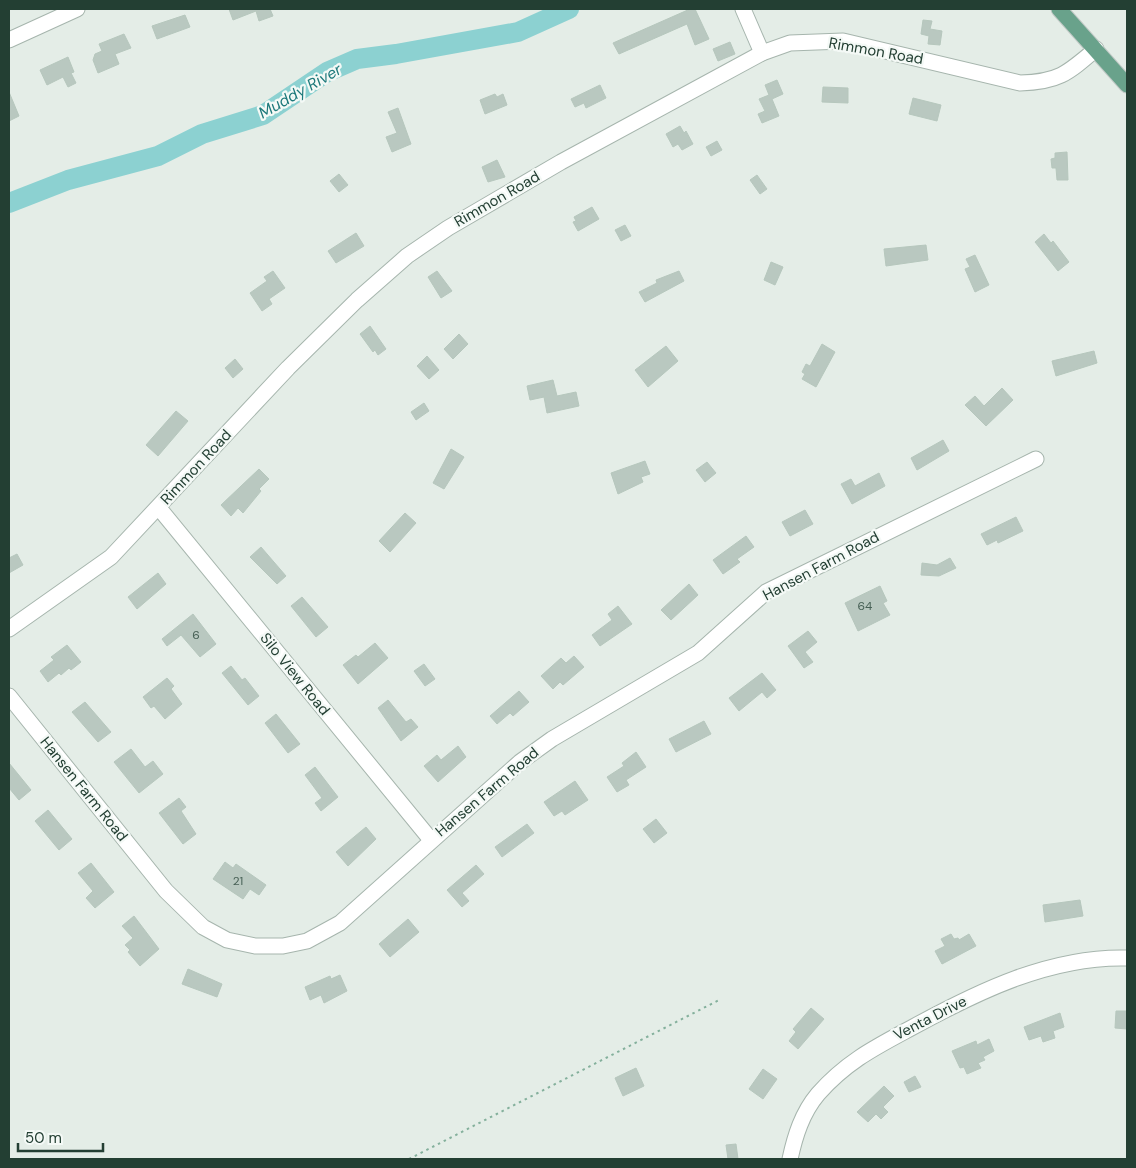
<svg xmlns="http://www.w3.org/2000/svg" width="1136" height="1168" font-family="'DM Sans',sans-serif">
  <rect width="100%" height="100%" fill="#e4ede7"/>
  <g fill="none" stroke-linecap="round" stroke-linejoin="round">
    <path stroke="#8cd1d1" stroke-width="20" d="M9 203 68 180 158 156 202 134 263 115 327 72 357 59 396 54 518 32 569 9"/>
  </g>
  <g fill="#b9c8c0" stroke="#b6c7bd">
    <path d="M229 9H270L273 16 259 21 256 11 233 20Z"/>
    <path d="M690 9H695L709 39 695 45 687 24 619 54 613 43Z"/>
    <path d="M185 15 190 27 157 39 152 26Z"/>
    <path d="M923 20 932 21 930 29 942 31 940 45 928 44 929 36 921 34Z"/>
    <path d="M124 34 131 48 115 54 119 64 98 73 93 60 95 54 102 51 99 44Z"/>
    <path d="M730 42 735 54 718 61 713 49Z"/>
    <path d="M68 57 74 72 71 73 76 83 68 87 63 77 47 85 40 70Z"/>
    <path d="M777 80 783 94 772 99 779 116 762 123 758 114 765 111 759 99 769 95 765 85Z"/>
    <path d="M600 85 606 98 586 108 584 103 575 107 571 99Z"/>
    <path d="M823 87 848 88V103L822 102Z"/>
    <path d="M9 92 19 116 9 121Z"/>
    <path d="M495 94 497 97 503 94 507 105 485 114 480 100Z"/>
    <path d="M913 98 941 105 937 121 909 114Z"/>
    <path d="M398 108 411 144 392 152 386 137 397 133 388 112Z"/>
    <path d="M680 126 684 133 686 131 693 144 682 150 678 144 673 147 666 134Z"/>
    <path d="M717 141 722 150 711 156 706 147Z"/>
    <path d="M1067 152 1068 180H1057L1056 168H1052L1051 159 1055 158V153Z"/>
    <path d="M497 160 505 177 488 182 482 167Z"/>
    <path d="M339 174 348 185 339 192 330 181Z"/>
    <path d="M757 175 767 189 760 194 750 180Z"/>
    <path d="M592 207 599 219 578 231 573 222 576 221 574 217Z"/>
    <path d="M625 225 631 236 621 241 615 230Z"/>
    <path d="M356 233 364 246 336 263 328 251Z"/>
    <path d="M1044 234 1051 243 1053 241 1069 262 1058 271 1035 242Z"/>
    <path d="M926 245 928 260 886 266 884 249Z"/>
    <path d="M975 255 989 285 975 292 965 269 970 267 966 259Z"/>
    <path d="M771 262 783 267 775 285 764 280Z"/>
    <path d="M273 271 285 288 269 299 272 304 262 311 250 293 267 281 264 277Z"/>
    <path d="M437 271 452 291 441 298 428 277Z"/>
    <path d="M679 271 684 281 645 302 639 292 657 283 656 280Z"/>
    <path d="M370 326 386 349 378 355 375 350 373 352 360 334Z"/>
    <path d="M459 334 468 344 453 359 444 349Z"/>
    <path d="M822 344 835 352 816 387 802 379 805 374 802 372 806 364 810 366Z"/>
    <path d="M666 346 678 361 648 387 635 370Z"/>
    <path d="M1094 351 1097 363 1056 376 1052 361Z"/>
    <path d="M427 356 439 370 429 379 417 366Z"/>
    <path d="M235 359 243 369 233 378 225 368Z"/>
    <path d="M553 380 557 396 576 392 579 406 547 413 544 397 530 400 527 386Z"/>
    <path d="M1002 388 1013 400 986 426 965 405 975 396 984 406Z"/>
    <path d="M424 403 429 411 416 420 411 412Z"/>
    <path d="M176 411 188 421 158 456 146 445Z"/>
    <path d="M943 440 949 451 917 470 911 458Z"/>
    <path d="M451 449 464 457 444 489 433 483Z"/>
    <path d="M645 461 650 474 641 477 643 482 618 494 611 473Z"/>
    <path d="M707 462 716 473 705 482 696 470Z"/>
    <path d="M259 469 269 479 259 489 261 491 243 513 238 508 231 516 221 505Z"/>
    <path d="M879 473 885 486 852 504 841 484 851 479 855 486Z"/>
    <path d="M805 510 813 524 790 536 782 522Z"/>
    <path d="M405 513 416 523 390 552 379 541Z"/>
    <path d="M1016 517 1023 531 998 543 997 540 987 545 981 534Z"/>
    <path d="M746 536 754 547 737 559 740 562 723 574 713 560Z"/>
    <path d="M261 547 286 576 277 584 250 557Z"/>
    <path d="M17 554 23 565 9 573V558Z"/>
    <path d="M950 558 956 568 939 576 921 575 922 563 937 565Z"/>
    <path d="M158 573 166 584 137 609 128 597Z"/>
    <path d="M689 584 698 595 671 620 661 610Z"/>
    <path d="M880 586 887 601 883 603 890 615 858 631 845 603Z"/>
    <path d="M302 597 328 627 316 637 291 606Z"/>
    <path d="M618 606 632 624 600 646 592 635 612 620 608 614Z"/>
    <path d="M193 614 216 644 200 657 181 635 167 646 162 639Z"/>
    <path d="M808 631 817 642 805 652 813 662 804 668 788 646Z"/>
    <path d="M375 643 388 658 358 684 343 665 356 655 358 657Z"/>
    <path d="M67 645 81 662 71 670 69 668 61 675 59 673 48 682 40 671 54 660 51 657Z"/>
    <path d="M574 656 584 667 563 685 560 682 553 689 541 676 561 658 566 663Z"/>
    <path d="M424 664 435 679 425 686 414 671Z"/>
    <path d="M231 666 242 680 245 678 259 696 248 705 222 673Z"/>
    <path d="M762 673 776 690 767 698 762 692 739 711 729 698Z"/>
    <path d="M167 678 174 686 171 689 182 704 165 719 154 706 151 708 143 697Z"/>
    <path d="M519 691 529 702 513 716 510 713 497 724 490 716Z"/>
    <path d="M388 700 406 722 411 719 418 727 401 741 378 708Z"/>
    <path d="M85 702 111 732 98 742 72 712Z"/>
    <path d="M276 714 300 744 288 753 265 723Z"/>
    <path d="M704 721 711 734 676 752 669 739Z"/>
    <path d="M458 746 466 757 438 782 424 766 437 755 441 760Z"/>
    <path d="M131 749 145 767 153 761 163 774 139 793 114 762Z"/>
    <path d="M636 752 646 767 626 780 629 785 617 792 607 777 624 766 622 763Z"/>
    <path d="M9 763 31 790 19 800 9 788Z"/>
    <path d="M315 767 338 797 321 811 315 803 322 798 305 775Z"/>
    <path d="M575 781 588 800 565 815 562 811 554 816 544 802Z"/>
    <path d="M179 798 186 807 181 811 196 834 183 844 159 813Z"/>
    <path d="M48 810 72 839 59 850 35 821Z"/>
    <path d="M656 819 667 833 654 843 643 829Z"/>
    <path d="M527 824 534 833 502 857 495 847Z"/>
    <path d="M366 827 376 839 348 866 336 852Z"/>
    <path d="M225 862 233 868 236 864 266 885 259 895 250 889 243 899 213 879Z"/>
    <path d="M91 863 114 892 95 908 86 898 93 891 78 873Z"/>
    <path d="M476 865 484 874 462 893 469 901 462 907 447 890Z"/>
    <path d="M1080 900 1083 916 1045 922 1043 905Z"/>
    <path d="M134 916 159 949 140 966 128 952 130 950 125 945 133 938 122 926Z"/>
    <path d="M408 919 419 932 390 957 379 944Z"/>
    <path d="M951 934 954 939 958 938 959 940 969 934 976 946 942 964 935 951 945 946 941 939Z"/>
    <path d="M188 969 222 984 217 997 182 984Z"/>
    <path d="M340 975 347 991 324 1003 321 995 310 1000 305 987 330 976 331 979Z"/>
    <path d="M811 1008 824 1019 798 1049 789 1041 796 1032 793 1029Z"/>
    <path d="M1116 1011H1127V1029L1115 1028Z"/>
    <path d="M1060 1013 1064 1027 1053 1031 1055 1038 1043 1042 1041 1036 1029 1040 1024 1027Z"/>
    <path d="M989 1039 994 1051 983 1057 985 1060 978 1063 981 1068 967 1074 964 1067 960 1068 952 1051 976 1041 977 1045Z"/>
    <path d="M636 1068 644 1086 623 1096 615 1078Z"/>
    <path d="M763 1069 777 1079 763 1099 749 1089Z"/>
    <path d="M915 1076 921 1087 909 1092 904 1082Z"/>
    <path d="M884 1086 894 1096 883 1107 888 1112 881 1119 876 1114 868 1122 857 1112Z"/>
    <path d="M736 1144 738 1159H728L726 1145Z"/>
  </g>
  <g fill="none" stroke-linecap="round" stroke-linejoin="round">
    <g stroke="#a6b5ad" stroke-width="17">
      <g id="minor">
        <path d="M743 9 762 53"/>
        <path d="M9 40 77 9"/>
        <path d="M159 508 431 840"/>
        <path d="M9 629 111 557 288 368 357 300 407 256 448 228 561 162 762 53 790 43 843 41 1020 83C1058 82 1067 74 1096 49"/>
        <path d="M9 696 166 891 203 927 227 940 255 946H283L307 941 340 923 520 762 552 739 698 653 766 592 1036 459"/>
        <path d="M790 1159C795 1136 802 1113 818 1094 847 1061 876 1047 913 1027 979 991 1051 956 1127 958"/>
      </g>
    </g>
    <g stroke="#c1c9c6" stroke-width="17">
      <path id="major" d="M1059 9 1127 85"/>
    </g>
    <path stroke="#84b09c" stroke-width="2" stroke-dasharray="2.5 4" stroke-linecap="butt" d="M409 1159 721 999"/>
    <use href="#minor" stroke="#fff" stroke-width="15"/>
    <use href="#major" stroke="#69a28b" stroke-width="15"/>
  </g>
  <g text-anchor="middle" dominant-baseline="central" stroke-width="4.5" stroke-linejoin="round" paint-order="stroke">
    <g font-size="12" fill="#486156">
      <text x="865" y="606">64</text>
      <text x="196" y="635">6</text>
      <text x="238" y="881">21</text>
    </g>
    <g font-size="15" fill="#233f33" stroke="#f4f9f6">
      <text transform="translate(876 51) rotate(10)">Rimmon Road</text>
      <text transform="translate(497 199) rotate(-30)">Rimmon Road</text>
      <text transform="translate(196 467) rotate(-47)">Rimmon Road</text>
      <text transform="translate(821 566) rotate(-28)">Hansen Farm Road</text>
      <text transform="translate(295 674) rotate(51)">Silo View Road</text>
      <text transform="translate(84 789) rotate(51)">Hansen Farm Road</text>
      <text transform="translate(487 792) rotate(-40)">Hansen Farm Road</text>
      <text transform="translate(930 1018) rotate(-27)">Venta Drive</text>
    </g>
    <g font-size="16" font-style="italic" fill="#1d797b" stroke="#f4f9f6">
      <text transform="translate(300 91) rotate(-30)">Muddy River</text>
    </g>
  </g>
  <rect width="1136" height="1168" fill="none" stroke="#233f33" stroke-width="20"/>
  <path d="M18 1143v8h85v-8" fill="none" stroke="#233f33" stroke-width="2.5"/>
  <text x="25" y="1143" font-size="15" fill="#233f33" stroke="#f4f9f6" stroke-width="4" paint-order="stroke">50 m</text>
</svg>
